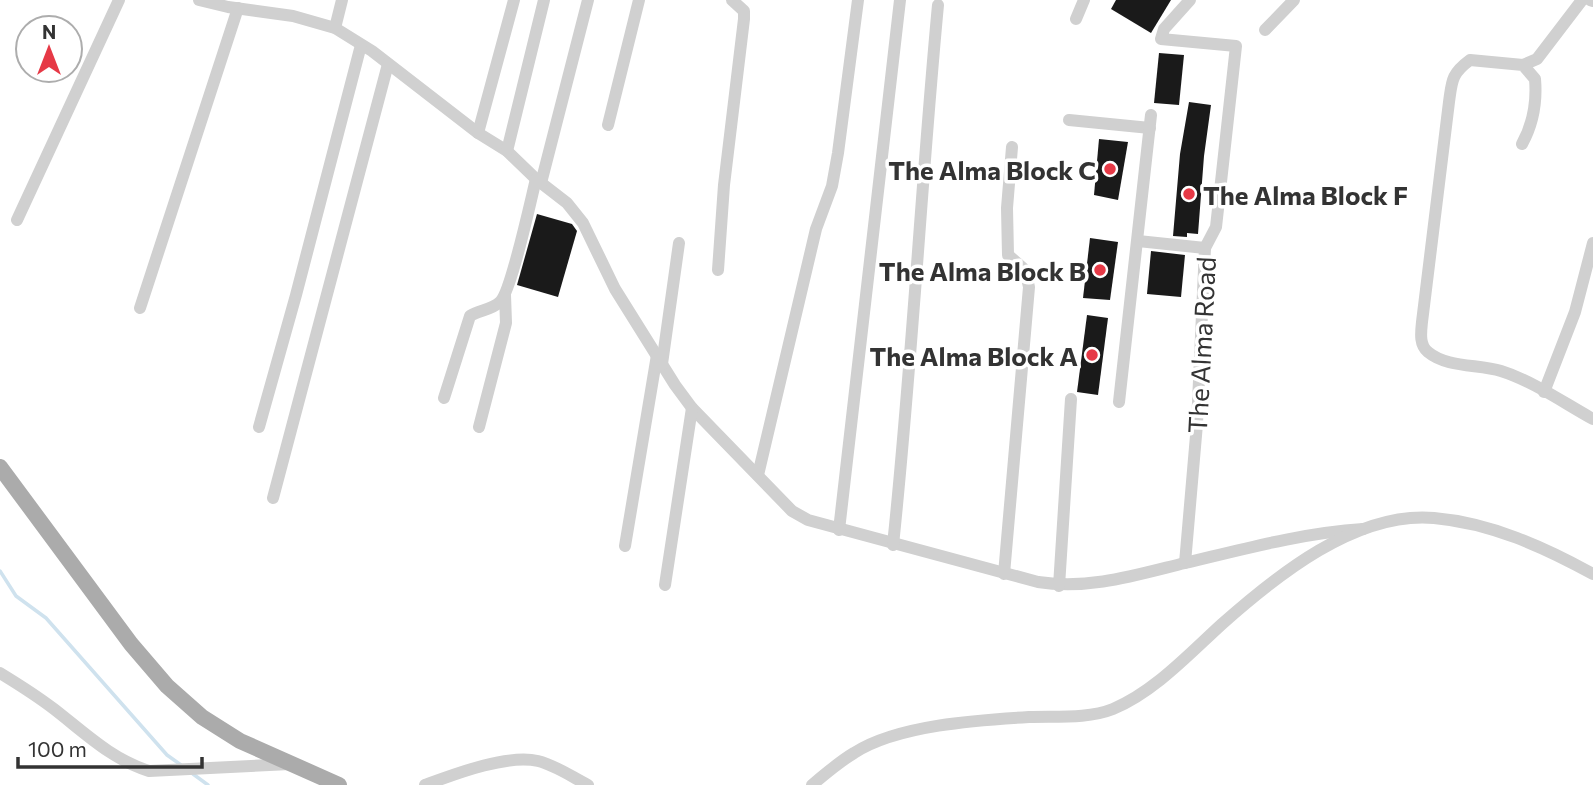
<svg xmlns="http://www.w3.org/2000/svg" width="1593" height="785" font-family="Commissioner,sans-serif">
  <rect width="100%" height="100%" fill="#fff"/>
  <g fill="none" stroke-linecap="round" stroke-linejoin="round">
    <g stroke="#cfe2ee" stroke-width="3.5">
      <path d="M0 571 16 596 46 618 167 755 181 765"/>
      <path d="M193 774 208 785"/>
    </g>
  </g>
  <g fill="#1a1a1a">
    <path d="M1116 0H1171L1151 33 1111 9Z"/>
    <path d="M1159 53 1184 55 1179 105 1154 103Z"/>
    <path d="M1189 102 1211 105 1204 156 1198 234 1187 233V237L1173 236 1180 154Z"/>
    <path d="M1099 139 1128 142 1118 200 1094 195Z"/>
    <path d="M537 214 572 224 577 231 558 297 517 285Z"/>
    <path d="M1090 238 1118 242 1110 300 1083 298Z"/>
    <path d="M1151 251 1185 255 1181 297 1147 294Z"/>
    <path d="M1087 315 1108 318 1098 395 1077 392Z"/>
  </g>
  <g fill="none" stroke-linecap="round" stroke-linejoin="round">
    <g stroke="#d0d0d0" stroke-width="12">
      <path d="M199 0 228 7 293 16 335 28 372 51 478 133 507 151 536 179 567 203 583 223 615 289 675 385 692 408 792 511 808 520 1038 582C1089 590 1136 575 1185 563 1244 549 1302 533 1363 529"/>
      <path d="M1590 0 1593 1"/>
      <path d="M1076 19 1084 0"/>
      <path d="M335 28 342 0"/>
      <path d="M1265 30 1294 0"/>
      <path d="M1523 65 1537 59 1582 0"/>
      <path d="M1069 120 1150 128"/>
      <path d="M608 125 639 0"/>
      <path d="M478 133 514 0"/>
      <path d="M1522 144C1533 124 1537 102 1535 79L1523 65 1470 60C1451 74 1452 81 1449 102L1422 322C1421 332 1419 345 1428 352 1447 368 1479 364 1501 371 1533 381 1564 403 1593 419"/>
      <path d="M507 151 544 0"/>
      <path d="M541 183 588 0"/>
      <path d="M17 220 119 0"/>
      <path d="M1138 241 1205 248"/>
      <path d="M718 270 724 185 744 19V11L732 0"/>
      <path d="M140 308 238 8"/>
      <path d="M662 364 679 243"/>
      <path d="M1544 392 1575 312 1593 243"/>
      <path d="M444 398 470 316C480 310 491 310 500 302 511 292 531 199 536 179"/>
      <path d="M1119 402 1151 115"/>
      <path d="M259 427 296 295 361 45"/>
      <path d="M479 427 506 323 505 295"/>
      <path d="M758 475 816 229 832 186 838 153 858 0"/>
      <path d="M273 498 388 64"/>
      <path d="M839 530 900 0"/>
      <path d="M893 545C912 365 921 185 938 5"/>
      <path d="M625 546 657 355"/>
      <path d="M1185 563 1197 424 1205 248 1216 227 1236 46 1161 39 1164 29 1190 0"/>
      <path d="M1004 574 1029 287 1025 270 1008 255 1007 208 1012 147"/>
      <path d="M665 585 692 408"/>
      <path d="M1059 586 1071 399"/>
      <path d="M0 673C18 684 37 696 54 709 85 733 111 759 149 771L290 764"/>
      <path d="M425 785C455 774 507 754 538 761 555 765 572 777 588 785"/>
      <path d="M812 785C825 774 839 762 854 753 897 725 978 720 1029 717 1056 716 1088 719 1113 709 1154 692 1189 654 1222 624 1276 576 1356 511 1434 518 1491 523 1544 547 1593 574"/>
    </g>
    <path stroke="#ababab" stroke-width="16" d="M0 467 131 644 167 686 202 717 240 741 339 785"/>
  </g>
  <g fill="#e63946" stroke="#fff" stroke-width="2.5">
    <circle cx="1110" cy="169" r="7"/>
    <circle cx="1189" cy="194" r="7"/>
    <circle cx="1100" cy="270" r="7"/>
    <circle cx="1092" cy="355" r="7"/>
  </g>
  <g text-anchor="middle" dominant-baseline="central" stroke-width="7" stroke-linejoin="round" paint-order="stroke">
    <g font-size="26" font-weight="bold" fill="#333" stroke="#fff" text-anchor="end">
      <text x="1096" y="169">The Alma Block C</text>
      <text x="1203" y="194" text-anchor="start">The Alma Block F</text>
      <text x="1086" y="270">The Alma Block B</text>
      <text x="1078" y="355">The Alma Block A</text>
    </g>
    <g font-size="26" fill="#333" stroke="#fff">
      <text transform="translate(1201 345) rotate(-87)">The Alma Road</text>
    </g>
  </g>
  <g transform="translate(49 49)"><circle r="33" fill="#ffffff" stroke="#adadad" stroke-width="2"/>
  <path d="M0-5L12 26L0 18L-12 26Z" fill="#e63946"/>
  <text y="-10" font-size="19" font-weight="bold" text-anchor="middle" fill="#333333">N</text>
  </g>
  <path d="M18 757v10h184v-10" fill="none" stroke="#333333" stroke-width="3.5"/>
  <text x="28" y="757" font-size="21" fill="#333333" stroke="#ffffff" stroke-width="5" paint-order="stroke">100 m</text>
</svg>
